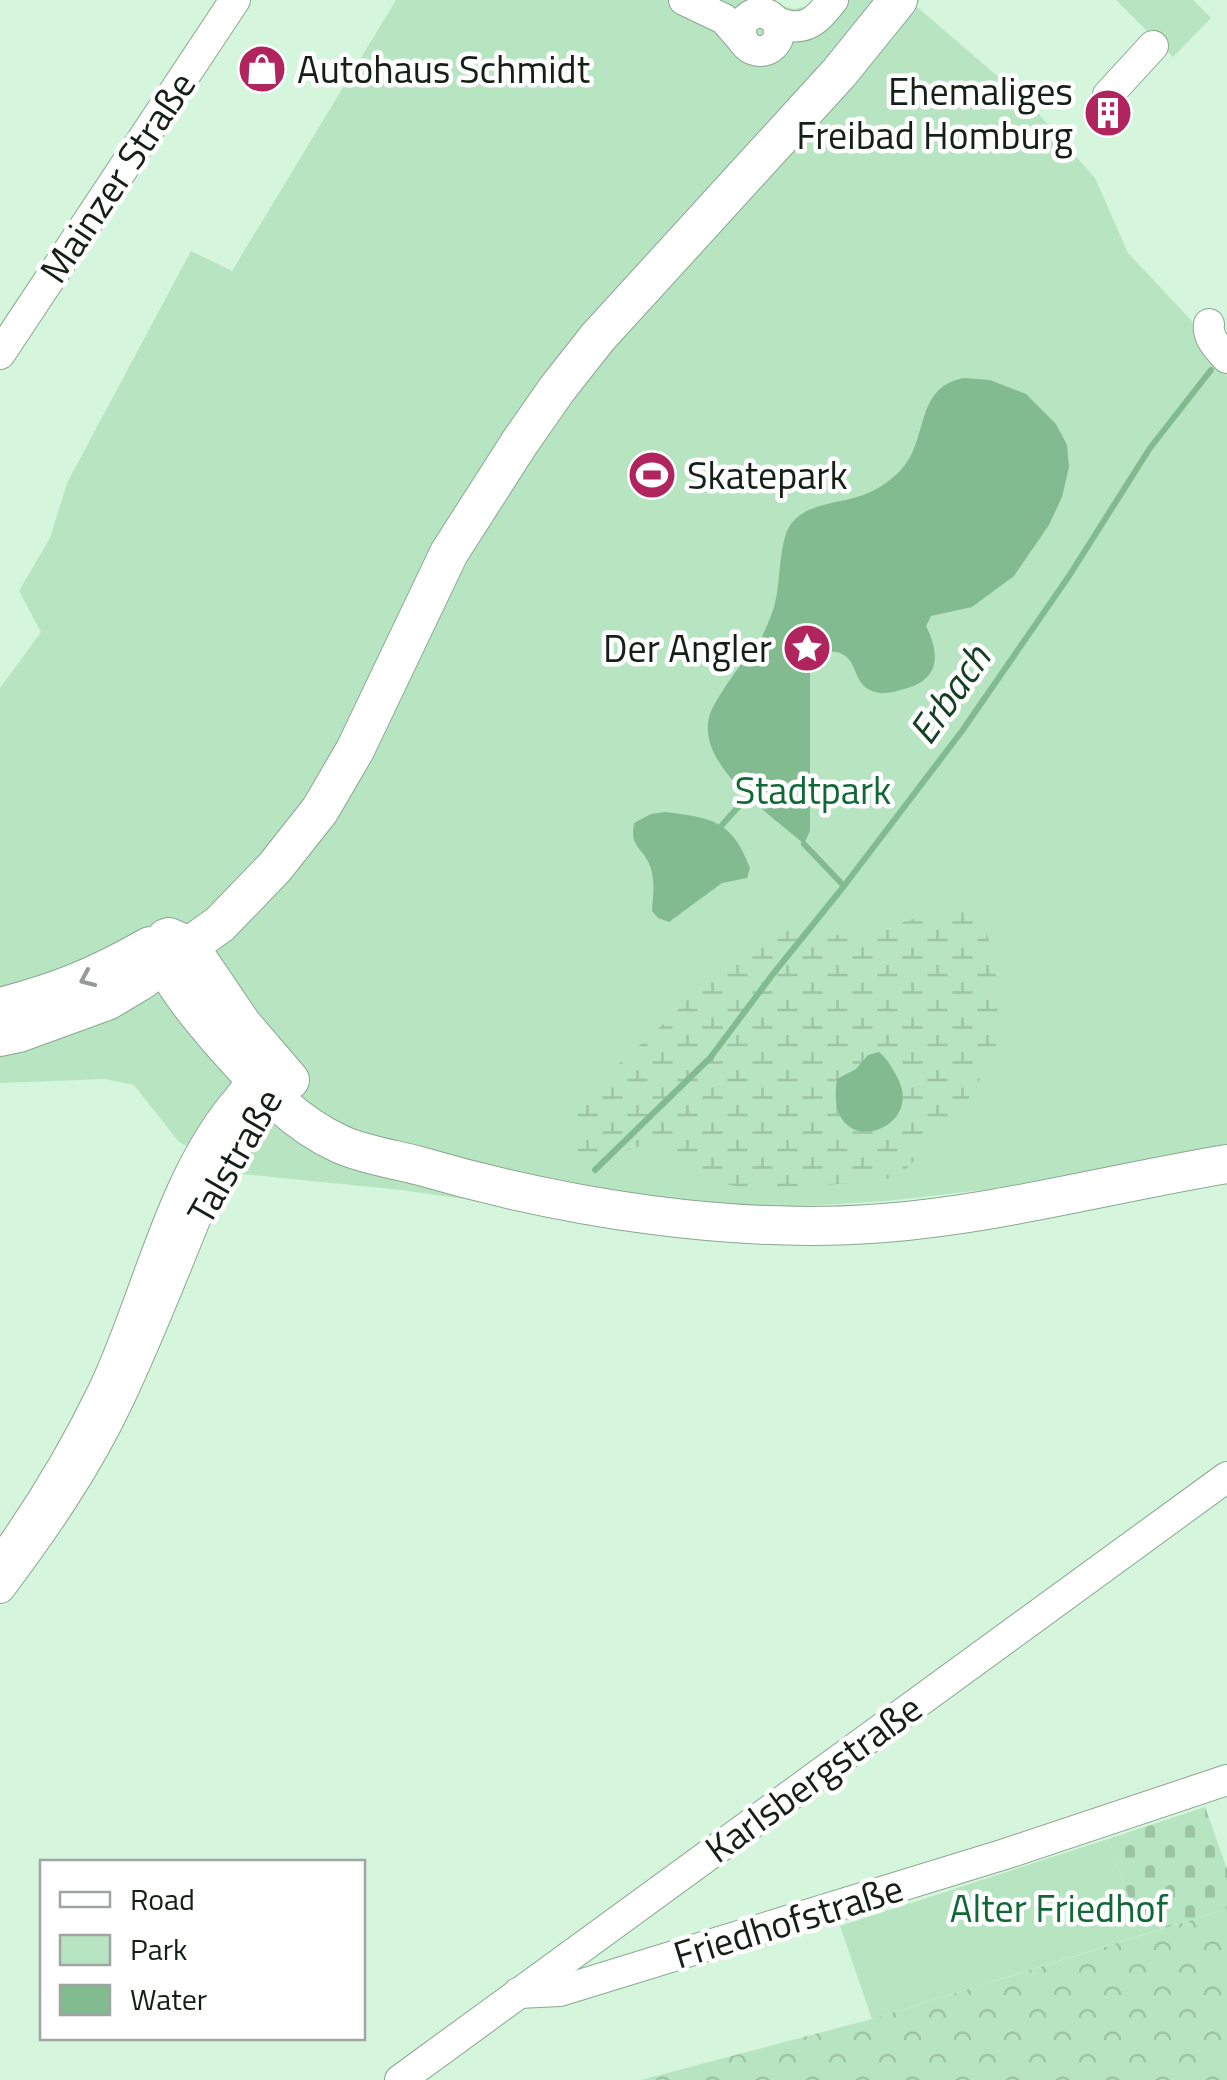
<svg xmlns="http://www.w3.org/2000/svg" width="1227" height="2080" font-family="'Titillium Web',sans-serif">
  <defs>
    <pattern id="forest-crowns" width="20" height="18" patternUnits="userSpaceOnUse" patternTransform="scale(2.5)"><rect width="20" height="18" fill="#b8e5c1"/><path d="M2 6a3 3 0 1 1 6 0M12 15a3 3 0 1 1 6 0" fill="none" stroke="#9dc4a5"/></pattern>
    <pattern id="wetland-marsh" width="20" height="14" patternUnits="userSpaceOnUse" patternTransform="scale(2.5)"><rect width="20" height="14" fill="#b8e5c1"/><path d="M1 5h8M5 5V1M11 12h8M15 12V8" fill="none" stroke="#9dc4a5"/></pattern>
    <pattern id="cemetery-stones" width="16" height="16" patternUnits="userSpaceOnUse" patternTransform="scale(2.5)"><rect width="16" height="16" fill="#b8e5c1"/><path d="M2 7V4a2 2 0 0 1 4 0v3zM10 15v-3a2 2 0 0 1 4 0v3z" fill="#9dc4a5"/></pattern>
  </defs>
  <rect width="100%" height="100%" fill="#d5f5dc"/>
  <g fill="#b8e5c1">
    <path d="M396 0H757L794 9 812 5 815 0H920L916 6 1030 104 1095 178 1128 253 1191 320 1205 352 1227 376V1144L992 1189 887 1201 771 1208H527L401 1190 242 1174 179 1142 134 1085 105 1079 0 1083V688L41 632 19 591 50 538 67 483 191 251 232 271Z"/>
    <path d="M1116 0H1193L1211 18 1173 57Z"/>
    <path d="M1108 1839 1142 1935 872 2019 840 1926Z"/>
  </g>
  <path fill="url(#forest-crowns)" d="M1227 1909V2080H641L872 2019Z"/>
  <path fill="url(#wetland-marsh)" d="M967 903 973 918 985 930 994 953 1000 1033 991 1061 965 1104 941 1134 900 1175 876 1182 744 1189 717 1181 690 1159 650 1143 609 1156 578 1152 572 1135 578 1113 596 1084 667 1021 724 961 751 942 773 934 793 930 806 933 821 930 833 935H860Z"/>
  <path fill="url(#cemetery-stones)" d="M1205 1807 1227 1869V1909L1142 1935 1108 1839Z"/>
  <g fill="#83bb90">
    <path d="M964 378 990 380 1026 394 1056 424 1067 445 1069 467 1062 497 1049 525 1014 576 972 607 931 616 926 626C942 658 938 682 900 690 891 693 879 695 870 690 854 683 857 661 842 654 828 647 818 658 810 669V831L804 844C771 815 688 760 712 709 721 692 734 673 746 658 750 652 756 647 760 640 765 632 768 622 772 613 782 589 777 543 791 524 808 501 844 504 868 493 878 489 891 480 899 472 930 442 913 387 964 378Z"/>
    <path d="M665 812C712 818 732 820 750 868L747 878 722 883 669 922 658 918 652 911C653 897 655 882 651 869 645 847 629 850 634 823L651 814Z"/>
    <path d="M879 1052C887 1059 892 1067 897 1077 928 1132 823 1165 837 1079L856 1069 868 1055Z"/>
  </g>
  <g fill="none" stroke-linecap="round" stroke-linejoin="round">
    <g stroke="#83bb90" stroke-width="6">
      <path d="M722 825 748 796"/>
      <path d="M804 844 844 886"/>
      <path d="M595 1170 710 1058 773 974 844 886 962 731 1069 576 1150 448 1211 370"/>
    </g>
    <g stroke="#8aa790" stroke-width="32">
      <g id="minor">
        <path d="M684 0 724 19 744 42"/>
        <circle cx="760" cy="32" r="19"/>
        <path d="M777 22C805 34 817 20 833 0"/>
        <path d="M1108 95 1153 46"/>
        <path d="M1209 324C1207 338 1218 348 1227 358"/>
        <path d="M0 354 235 0"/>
        <path d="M0 1563C39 1509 74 1451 103 1391 147 1299 168 1186 233 1105 240 1098 245 1088 253 1081 260 1074 271 1074 281 1072 276 1108 237 1142 218 1172 212 1181 208 1191 203 1200 176 1266 150 1334 119 1399 87 1467 45 1528 0 1588"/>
        <path d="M518 1993 560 1991 1005 1854 1227 1780"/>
        <path d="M400 2080 1227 1477"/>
      </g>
    </g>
    <g stroke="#8aa790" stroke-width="40">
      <g id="major">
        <path d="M169 937 189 946 242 1024 290 1080"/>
        <path d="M166 938C165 946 163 953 165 961 169 981 211 1030 226 1047 260 1085 292 1122 340 1144 364 1155 394 1159 420 1166 564 1208 734 1235 884 1223 999 1214 1113 1183 1227 1164"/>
        <path d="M0 1007C59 992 97 976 150 946"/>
        <path d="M0 1037 19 1033 107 1001 139 982 220 924 275 867 320 810 355 750 449 553 520 442 557 389 598 337 839 73 898 0"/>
      </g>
    </g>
    <use href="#minor" stroke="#fff" stroke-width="30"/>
    <use href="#major" stroke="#fff" stroke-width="38"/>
  </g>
  <defs><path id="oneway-chevron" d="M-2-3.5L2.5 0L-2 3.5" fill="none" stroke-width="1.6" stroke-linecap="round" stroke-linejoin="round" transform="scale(2.5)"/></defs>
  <use stroke="#959a96" href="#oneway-chevron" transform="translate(87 979) rotate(156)"/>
  <defs>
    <g id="shop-disc" transform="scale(2.5)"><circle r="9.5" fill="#b1255f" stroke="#fff"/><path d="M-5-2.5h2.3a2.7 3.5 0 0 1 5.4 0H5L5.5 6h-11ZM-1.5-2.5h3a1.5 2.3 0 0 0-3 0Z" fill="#fff"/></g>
    <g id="building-disc" transform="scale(2.5)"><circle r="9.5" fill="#b1255f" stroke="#fff"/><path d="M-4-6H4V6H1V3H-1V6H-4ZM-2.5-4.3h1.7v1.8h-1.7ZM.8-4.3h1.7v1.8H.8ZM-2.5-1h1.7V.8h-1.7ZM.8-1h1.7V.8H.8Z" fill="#fff"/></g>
    <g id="stadium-disc" transform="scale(2.5)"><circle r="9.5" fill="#b1255f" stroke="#fff"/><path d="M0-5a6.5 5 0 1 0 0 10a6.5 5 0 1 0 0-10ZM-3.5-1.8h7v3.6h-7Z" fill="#fff"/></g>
    <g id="sight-disc" transform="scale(2.5)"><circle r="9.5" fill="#b1255f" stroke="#fff"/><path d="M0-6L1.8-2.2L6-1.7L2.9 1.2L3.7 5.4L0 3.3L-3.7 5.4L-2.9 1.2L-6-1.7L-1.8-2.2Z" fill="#fff"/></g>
  </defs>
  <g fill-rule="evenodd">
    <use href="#shop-disc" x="262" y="69"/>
    <use href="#building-disc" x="1108" y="113"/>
    <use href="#stadium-disc" x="652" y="475"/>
    <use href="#sight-disc" x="807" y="648"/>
  </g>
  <g text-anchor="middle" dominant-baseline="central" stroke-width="9" stroke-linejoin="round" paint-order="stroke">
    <g font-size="38" fill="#141f16" stroke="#fff" text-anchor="start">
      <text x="297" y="69">Autohaus Schmidt</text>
      <text x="1073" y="91" text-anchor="end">Ehemaliges<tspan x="1073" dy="44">Freibad Homburg</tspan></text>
      <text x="687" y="475">Skatepark</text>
      <text x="772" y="648" text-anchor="end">Der Angler</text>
    </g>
    <g font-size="38" fill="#141f16" stroke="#fff">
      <text transform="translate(117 177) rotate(-56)">Mainzer Straße</text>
      <text transform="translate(234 1156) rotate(-60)">Talstraße</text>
      <text transform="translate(813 1778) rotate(-36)">Karlsbergstraße</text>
      <text transform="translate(788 1921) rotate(-17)">Friedhofstraße</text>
    </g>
    <g font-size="38" fill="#106935" stroke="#fff">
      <text x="813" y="790">Stadtpark</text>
      <text x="1059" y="1908">Alter Friedhof</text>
    </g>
    <g font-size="40" font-style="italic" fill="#143f22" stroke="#fff">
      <text transform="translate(949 694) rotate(-55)">Erbach</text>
    </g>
  </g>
  <rect x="40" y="1860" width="325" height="180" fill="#ffffff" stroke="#a1a5a2" stroke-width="2.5"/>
  <rect x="60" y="1892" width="50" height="15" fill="#ffffff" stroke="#a1a5a2" stroke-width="2.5"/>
  <text x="130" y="1910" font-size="30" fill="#141f16">Road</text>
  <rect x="60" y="1935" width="50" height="30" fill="#b8e5c1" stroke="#a1a5a2" stroke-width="2.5"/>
  <text x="130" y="1960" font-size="30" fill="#141f16">Park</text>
  <rect x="60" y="1985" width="50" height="30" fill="#83bb90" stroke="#a1a5a2" stroke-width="2.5"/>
  <text x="130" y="2010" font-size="30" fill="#141f16">Water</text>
</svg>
